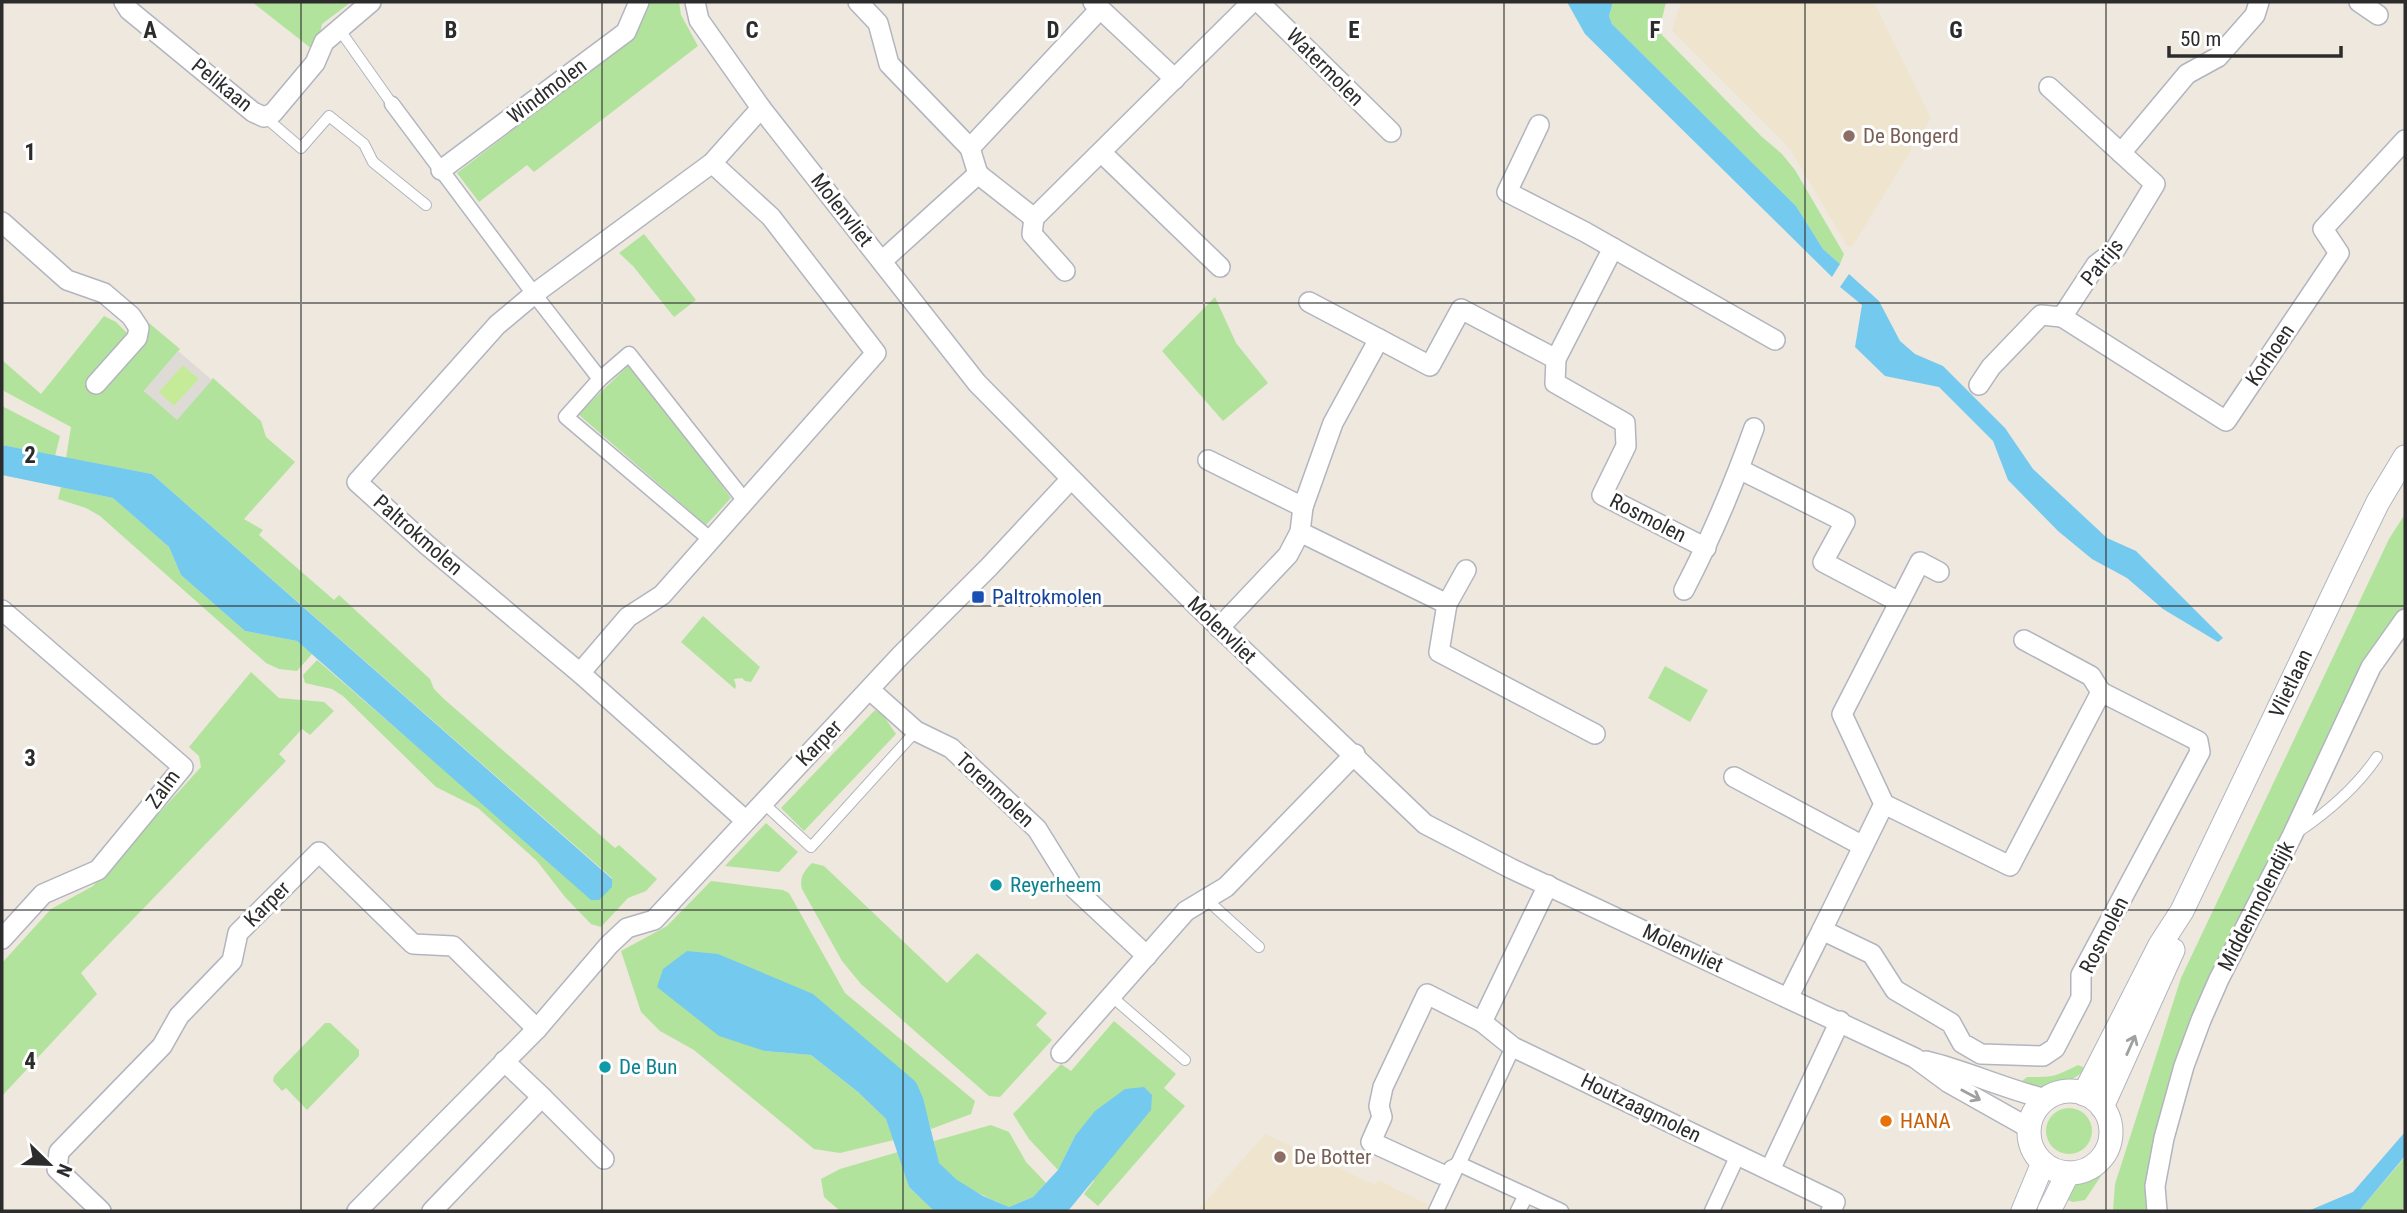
<svg xmlns="http://www.w3.org/2000/svg" width="2407" height="1213" font-family="'Roboto Condensed',sans-serif">
  <rect width="100%" height="100%" fill="#eee8df"/>
  <g fill="#efe5cf">
    <path d="M1681 2H1874L1931 118 1852 247 1847 246 1790 149 1672 31Z"/>
    <path d="M1265 1134 1375 1185 1378 1180 1429 1205 1426 1211H1197Z"/>
  </g>
  <g fill="#b2e39c">
    <path d="M252 2H351L322 24 318 43 312 49Z"/>
    <path d="M649 2H679L681 15 698 46 534 172 527 165 479 202 457 173 635 36Z"/>
    <path d="M1613 2H1666L1660 27 1662 35 1761 136 1782 154 1795 170 1844 254 1840 264 1823 249 1796 206 1612 24 1609 16Z"/>
    <path d="M644 234 696 300 674 317 633 266 619 253Z"/>
    <path d="M1215 297 1236 343 1268 383 1223 421 1162 351Z"/>
    <path d="M104 316 116 322 127 333 87 383 102 392 143 343 146 326 149 323 180 349 144 391 177 419 213 378 261 421 266 437 295 462 244 519 263 530 259 535 334 600 339 595 430 679 434 689 444 699 615 848 619 845 657 879 646 891 628 898 601 927 591 924 565 897 537 861 478 808 436 787 343 696 332 689 305 683 303 675 317 660 486 806 612 887V878L152 474 66 458 71 427 2 390V360L41 394Z"/>
    <path d="M631 363 731 498 706 525 578 414Z"/>
    <path d="M2 406 60 436 55 456 2 445Z"/>
    <path d="M61 487 113 498 169 547 181 575 245 631 297 641 312 654 297 671 279 669 266 663 100 516 86 508 58 499Z"/>
    <path d="M2405 514V608L2388 630 2258 886 2148 1187 2146 1201 2149 1211H2113L2115 1184 2181 978 2389 539Z"/>
    <path d="M703 616 760 667 751 682 745 681 742 678 734 679 736 686 735 689 681 642Z"/>
    <path d="M1665 666 1708 690 1690 722 1648 698Z"/>
    <path d="M251 672 279 698 324 702 334 711 310 735 302 729 279 754 286 761 81 973 97 994 2 1096V963L51 909 93 886 201 767 199 756 189 747Z"/>
    <path d="M875 710 883 715 896 734 804 831 781 808Z"/>
    <path d="M766 823 798 852 779 872 725 866Z"/>
    <path d="M812 863 824 866 947 983 977 953 1047 1013 1036 1025 1052 1040 1000 1097 989 1096 861 984 842 961 802 889C799 878 804 871 812 863Z"/>
    <path d="M711 881 783 890 789 893 845 993 975 1101 971 1114 931 1129 916 1082 657 987 765 1051 811 1055 858 1092 886 1119 894 1140 840 1153 814 1149 694 1050 660 1031 641 1012 621 951 667 926Z"/>
    <path d="M1114 1021 1176 1074 1164 1088 1185 1106 1098 1206 1084 1194 1094 1181 1075 1136 1058 1170 1029 1139 1013 1114 1061 1064 1071 1071Z"/>
    <path d="M325 1023H330L359 1050V1056L307 1110 286 1088 282 1091 273 1081 274 1076Z"/>
    <path d="M2078 1065 2085 1068C2078 1080 2051 1090 2037 1088 2031 1087 2025 1085 2020 1083L2027 1077C2054 1077 2054 1077 2078 1065Z"/>
    <circle cx="2069" cy="1131" r="23"/>
    <path d="M991 1125 1009 1132 1026 1162 1046 1183 1033 1197 1009 1207C990 1199 950 1182 939 1163 936 1158 935 1148 934 1141Z"/>
    <path d="M898 1152 909 1187 934 1211H840L824 1197 821 1179 840 1169Z"/>
    <path d="M2405 1157V1206L2401 1211H2359Z"/>
    <path d="M2097 1170 2103 1173 2085 1200 2073 1202 2063 1198 2074 1181Z"/>
  </g>
  <path fill="#c5ea98" d="M183 365 199 379 174 406 158 392Z"/>
  <path fill="#dedbd6" fill-rule="evenodd" d="M178 351 212 380 177 420 144 391ZM183 365 199 379 174 406 159 392Z"/>
  <g fill="#74c9ee">
    <path d="M1567 2H1613L1609 16 1612 24 1796 206 1823 249 1840 264 1832 277 1585 34Z"/>
    <path d="M1849 274 1879 301 1900 341 1915 354 1943 366 2005 428 2033 469 2107 538 2136 551 2223 638 2218 642 2163 609 2127 578 2092 559 2058 531 2008 480 1993 441 1939 387 1885 376 1855 347 1862 305 1840 287Z"/>
    <path d="M2 445 152 474 612 879V887L599 900H591L297 641 245 631 181 575 169 547 113 498 2 475Z"/>
    <path d="M687 951 718 954 813 994 916 1082 923 1098 939 1163 957 1180 983 1196 1009 1207 1033 1197 1058 1170 1075 1136 1095 1111 1125 1089 1144 1087 1152 1095 1151 1110 1068 1211H934L909 1187 886 1119 858 1092 811 1055 765 1051 719 1036 657 987 663 969Z"/>
    <path d="M2405 1132V1156L2359 1211H2308L2353 1192Z"/>
  </g>
  <g fill="none" stroke-linecap="round" stroke-linejoin="round">
    <g stroke="#b2b5bf" stroke-width="12">
      <g id="service">
        <path d="M339 29 392 104"/>
        <path d="M265 117 301 148 329 116 364 144 373 162 426 205"/>
        <path d="M762 802 811 847 916 731"/>
        <path d="M2298 832C2329 811 2356 788 2377 757"/>
        <path d="M1206 899 1259 947"/>
        <path d="M1111 996 1185 1060"/>
      </g>
    </g>
    <g stroke="#b2b5bf" stroke-width="17">
      <g id="pedestrian">
        <path d="M392 104 534 294 600 379"/>
        <path d="M711 540 566 417 600 379 629 354 745 501"/>
        <path d="M1451 1168 1459 1164 1561 1211"/>
        <path d="M1436 1211 1513 1047"/>
        <path d="M1518 1211 1526 1195"/>
        <path d="M1712 1211 1738 1155"/>
      </g>
    </g>
    <g stroke="#b2b5bf" stroke-width="22">
      <g id="minor">
        <path d="M124 2 129 10 253 112 264 117 273 113 315 63 324 42 371 2"/>
        <path d="M695 2 699 20 761 108 977 383 1197 606 1425 824 1512 869 1915 1058 1949 1083 2029 1128"/>
        <path d="M858 2 878 23 889 64 970 148 978 174"/>
        <path d="M1093 2 1175 79"/>
        <path d="M1259 2 1391 132"/>
        <path d="M2359 2 2378 15"/>
        <path d="M1539 125 1507 192 1585 232 1775 340"/>
        <path d="M970 148 1100 9"/>
        <path d="M1102 153 1220 267"/>
        <path d="M2121 153 2187 74 2218 57 2255 15 2259 2"/>
        <path d="M441 170 626 32 639 2"/>
        <path d="M1034 218 1032 234 1065 271"/>
        <path d="M2 222 67 280 104 293 131 316 139 328 137 338 96 384"/>
        <path d="M1613 248 1556 359 1555 383 1625 423 1626 446 1602 495 1706 548"/>
        <path d="M882 261 978 174 1034 218 1252 2"/>
        <path d="M1309 302 1430 366 1461 309 1556 359"/>
        <path d="M2062 317 2226 421 2339 253 2323 229 2405 140"/>
        <path d="M1979 385 1991 367 2041 315 2062 317 2096 265 2115 250 2155 184 2049 87"/>
        <path d="M1208 460 1303 507"/>
        <path d="M1739 469 1845 522 1823 562 1899 602"/>
        <path d="M1300 532 1447 604"/>
        <path d="M1466 570 1447 604 1439 652 1595 734"/>
        <path d="M1684 590C1711 538 1734 484 1754 428"/>
        <path d="M2 610 183 767 98 870 43 894 2 939"/>
        <path d="M1219 628 1288 555 1300 532 1303 507 1333 423 1379 339"/>
        <path d="M2024 640 2091 676 2101 692"/>
        <path d="M580 673 628 617 662 595 876 353 771 217 712 163"/>
        <path d="M870 690 916 731 951 748 1037 829 1073 887 1147 956"/>
        <path d="M1734 777 1863 846"/>
        <path d="M1884 804 1822 930 1872 954 1895 990 1951 1023 1962 1043 1981 1054 2043 1056 2055 1048 2081 998V975L2200 752 2198 741 2101 692 2010 866 1884 804 1842 714 1920 562 1939 572"/>
        <path d="M745 820 580 673 427 545 357 482 497 325 534 294 712 163 761 108"/>
        <path d="M1788 998 1822 930"/>
        <path d="M1482 1022 1548 885"/>
        <path d="M1061 1053 1186 911 1226 887 1355 754"/>
        <path d="M504 1061 542 1097 604 1159"/>
        <path d="M1926 1061C1967 1071 2005 1089 2046 1099"/>
        <path d="M1770 1170 1840 1021"/>
        <path d="M1441 1174 1371 1142 1382 1117 1379 1106 1383 1087 1427 994 1482 1022 1513 1047 1835 1202 1831 1211"/>
        <path d="M101 1211 57 1169 59 1152 162 1046 179 1016 232 961 238 933 319 852 413 944 453 946 537 1029"/>
        <path d="M357 1211 537 1029 609 945 627 928 654 920 901 655 989 567 1070 480"/>
        <path d="M432 1211 542 1097"/>
        <path d="M2157 1211 2155 1186 2164 1138 2184 1066 2201 1020 2219 979 2292 836 2371 667 2405 619"/>
      </g>
    </g>
    <g stroke="#b2b5bf" stroke-width="25">
      <g id="tertiary">
        <circle cx="2070" cy="1132" r="41"/>
        <path id="s1" d="M2084 1094 2160 945 2182 911 2344 572 2378 502 2405 457"/>
        <path d="M2102 1107 2173 950"/>
        <path d="M2023 1211 2043 1163"/>
        <path d="M2049 1211 2068 1173"/>
      </g>
    </g>
    <use href="#service" stroke="#fff" stroke-width="10"/>
    <use href="#pedestrian" stroke="#fff" stroke-width="14"/>
    <use href="#minor" stroke="#fff" stroke-width="19"/>
    <use href="#tertiary" stroke="#fff" stroke-width="23"/>
  </g>
  <defs><path id="oneway-shaft" d="M-6 0H5M1.5-3L5.5 0L1.5 3" fill="none" stroke-width="1.6" stroke-linecap="round" stroke-linejoin="round" transform="scale(1.75)"/></defs>
  <g stroke="#a0a0a0">
    <use href="#oneway-shaft" transform="translate(2131 1045) rotate(-66)"/>
    <use href="#oneway-shaft" transform="translate(1971 1095) rotate(28)"/>
  </g>
  <path fill="none" stroke="#2c2c2c" stroke-width="2" stroke-opacity="0.55" d="M301 2V1211M602 2V1211M903 2V1211M1204 2V1211M1504 2V1211M1805 2V1211M2106 2V1211M2 303H2405M2 606H2405M2 910H2405"/>
  <g fill="#8d6e63" stroke="#fff" stroke-width="2.5">
    <circle cx="1849" cy="136" r="7"/>
    <circle cx="1280" cy="1157" r="7"/>
  </g>
  <rect fill="#1a4fb4" stroke="#fff" stroke-width="2.5" x="971" y="590" width="14" height="14" rx="3.5"/>
  <g fill="#0f9aa8" stroke="#fff" stroke-width="2.5">
    <circle cx="996" cy="885" r="7"/>
    <circle cx="605" cy="1067" r="7"/>
  </g>
  <circle fill="#e8710a" stroke="#fff" stroke-width="2.5" cx="1886" cy="1121" r="7"/>
  <g text-anchor="middle" dominant-baseline="central" stroke-width="6" stroke-linejoin="round" paint-order="stroke">
    <g font-size="21" fill="#2c2c2c" stroke="#fff">
      <text transform="translate(1325 67) rotate(45)">Watermolen</text>
      <text transform="translate(222 85) rotate(39)">Pelikaan</text>
      <text transform="translate(547 91) rotate(-37)">Windmolen</text>
      <text transform="translate(842 210) rotate(52)">Molenvliet</text>
      <text transform="translate(2102 262) rotate(-51)">Patrijs</text>
      <text transform="translate(2270 355) rotate(-56)">Korhoen</text>
      <text transform="translate(1648 518) rotate(27)">Rosmolen</text>
      <text transform="translate(418 535) rotate(41)">Paltrokmolen</text>
      <text transform="translate(1222 630) rotate(44)">Molenvliet</text>
      <text stroke="none"><textPath href="#s1" startOffset="460">Vlietlaan</textPath></text>
      <text transform="translate(819 743) rotate(-46)">Karper</text>
      <text transform="translate(163 789) rotate(-54)">Zalm</text>
      <text transform="translate(995 790) rotate(43)">Torenmolen</text>
      <text transform="translate(267 904) rotate(-45)">Karper</text>
      <text transform="translate(2256 906) rotate(-63)">Middenmolendijk</text>
      <text transform="translate(2104 935) rotate(-63)">Rosmolen</text>
      <text transform="translate(1683 948) rotate(25)">Molenvliet</text>
      <text transform="translate(1641 1108) rotate(26)">Houtzaagmolen</text>
    </g>
    <g font-size="21" fill="#785e54" stroke="#fff" text-anchor="start">
      <text x="1863" y="136">De Bongerd</text>
      <text x="1294" y="1157">De Botter</text>
    </g>
    <g font-size="21" fill="#164399" stroke="#fff" text-anchor="start">
      <text x="992" y="597">Paltrokmolen</text>
    </g>
    <g font-size="21" fill="#0d838f" stroke="#fff" text-anchor="start">
      <text x="1010" y="885">Reyerheem</text>
      <text x="619" y="1067">De Bun</text>
    </g>
    <g font-size="21" fill="#c56008" stroke="#fff" text-anchor="start">
      <text x="1900" y="1121">HANA</text>
    </g>
  </g>
  <g font-size="23" text-anchor="middle" font-weight="bold" fill="#2c2c2c" stroke="#fff" stroke-width="6" stroke-linejoin="round" paint-order="stroke">
    <text x="150" y="38">A</text>
    <text x="451" y="38">B</text>
    <text x="752" y="38">C</text>
    <text x="1053" y="38">D</text>
    <text x="1354" y="38">E</text>
    <text x="1655" y="38">F</text>
    <text x="1956" y="38">G</text>
    <text x="30" y="160">1</text>
    <text x="30" y="463">2</text>
    <text x="30" y="766">3</text>
    <text x="30" y="1069">4</text>
  </g>
  <rect width="2407" height="1213" fill="none" stroke="#2c2c2c" stroke-width="7"/>
  <g transform="translate(49 1164) rotate(113)" stroke="#ffffff" stroke-width="5" paint-order="stroke">
  <path d="M0-5L12 26L0 18L-12 26Z" fill="#2c2c2c"/>
  <text y="-10" font-size="19" font-weight="bold" text-anchor="middle" fill="#2c2c2c">N</text>
  </g>
  <path d="M2169 46v10h172v-10" fill="none" stroke="#2c2c2c" stroke-width="3.5"/>
  <text x="2180" y="46" font-size="21" fill="#2c2c2c" stroke="#ffffff" stroke-width="5" paint-order="stroke">50 m</text>
</svg>
